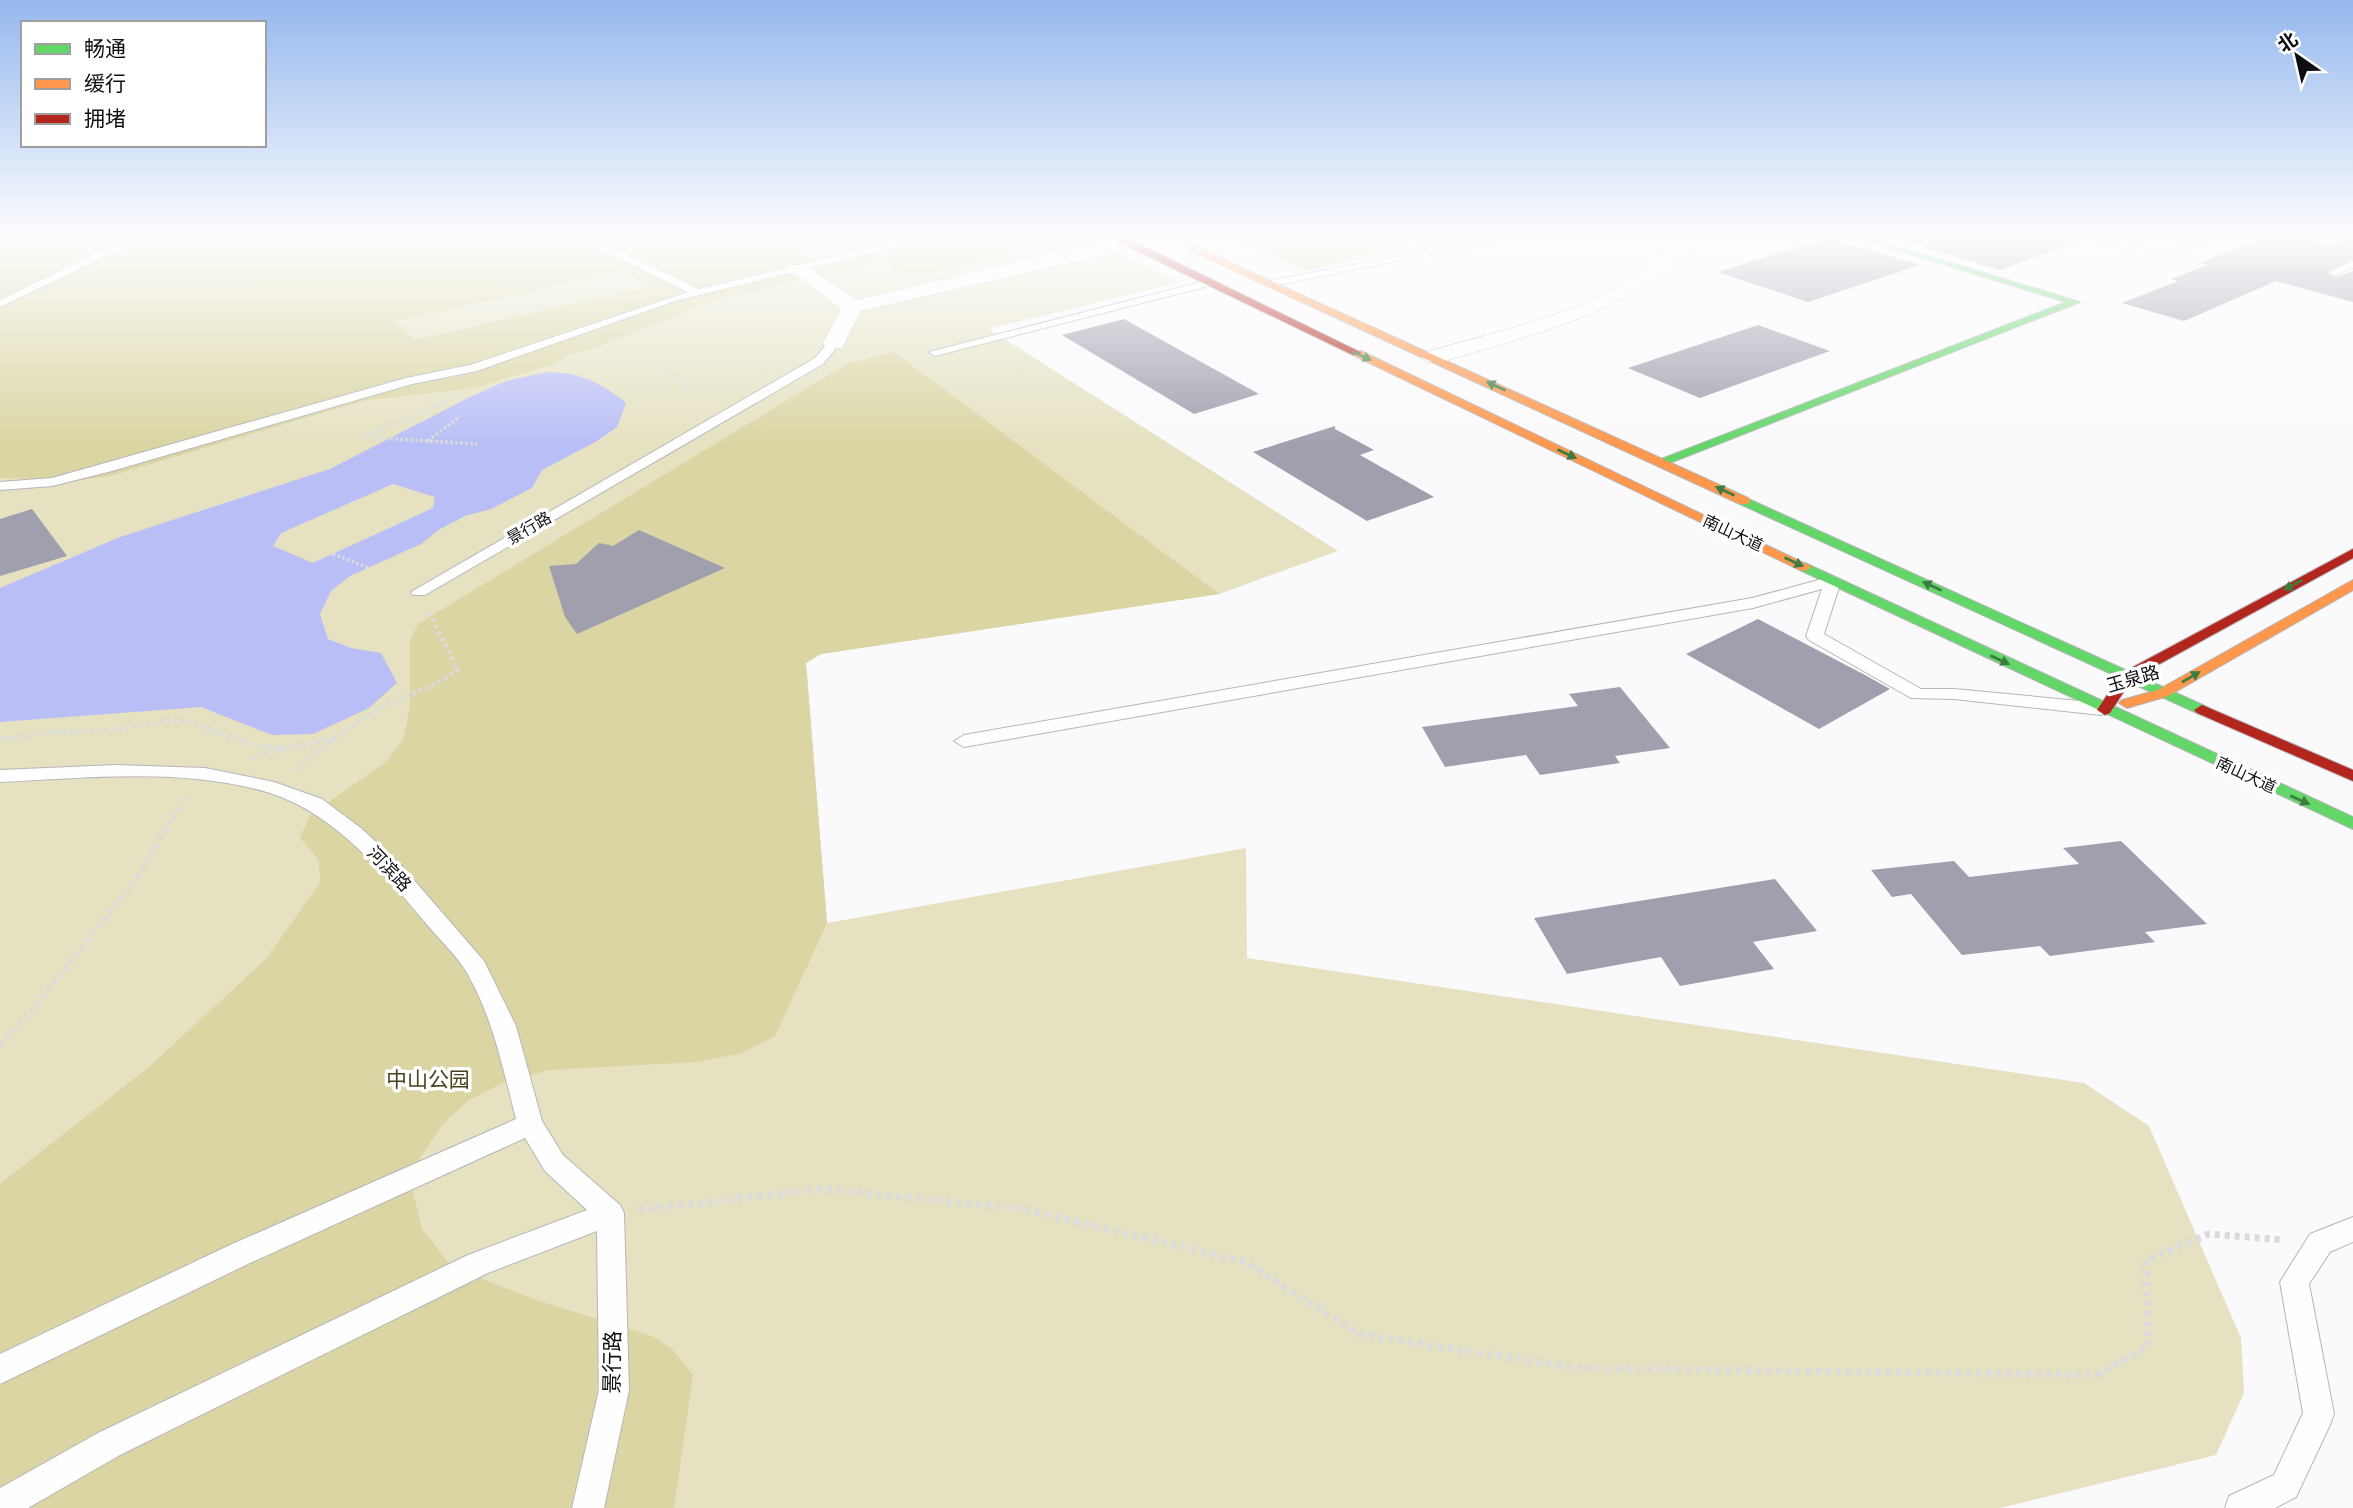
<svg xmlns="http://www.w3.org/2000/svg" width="2353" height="1508" font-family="Montserrat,'Noto Sans SC',sans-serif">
  <rect width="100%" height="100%" fill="#fafafd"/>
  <path fill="#e5e1c1" d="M23 235H1081L1180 282 989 329 1338 551 1219 594 821 654 806 663 827 923 1246 848 1247 958 2084 1083 2149 1126 2241 1338 2244 1393 2216 1455 2000 1508H0V242Z"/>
  <g fill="#dad5a3" fill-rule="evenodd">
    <path d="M23 235H484L498 240 535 243 600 235H768L808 253 823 256 917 235H1063L1064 238 1055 244 1043 248 911 277 885 261 716 299 603 345 570 355 551 365 474 388 367 400 109 476 82 480 0 478V242ZM626 270 649 287 414 340 395 321Z"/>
    <path d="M1225 235H1375L1408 248 1305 271Z"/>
    <path d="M894 352 1219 594 821 654 806 663 827 923 775 1036 741 1053 697 1062 549 1070 504 1082 469 1100 442 1125 420 1158 413 1192 422 1229 452 1267 533 1299 652 1336 672 1349 693 1375 674 1508H0V1184L149 1067 266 959 320 883 319 860 300 838 310 815 386 762 404 738 410 706V641L418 624 847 364Z"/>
  </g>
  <path fill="#b9bef6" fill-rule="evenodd" d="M548 372C578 372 603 383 626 403L617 427 597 441 542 470 532 488 491 509 465 516 440 529 421 544 350 576 331 591 320 614 328 639 351 648 381 653 397 683 369 708 313 734 272 735 201 707 0 722V588L120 537 330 469 468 398 506 381ZM393 484 435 497 433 508 313 563 273 546 281 533Z"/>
  <g fill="#9f9fae">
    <path d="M1837 235 1842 242 1920 265 1808 302 1717 272Z"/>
    <path d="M1882 235H2077L2085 239 2000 270Z"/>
    <path d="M2270 235H2296L2331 244 2353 235V259L2328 273 2336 277 2353 271V302L2276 281 2184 321 2122 303 2178 281 2171 279 2207 265 2200 263Z"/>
    <path d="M1124 319 1259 394 1194 414 1062 335Z"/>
    <path d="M1758 325 1830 351 1700 398 1628 368Z"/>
    <path d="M1335 426V429L1374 450 1360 455 1434 497 1367 521 1253 452Z"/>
    <path d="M32 509 67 556 0 576V519Z"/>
    <path d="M639 530 725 568 577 634 565 617 549 566 576 564 599 543 613 546Z"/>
    <path d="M1758 619 1865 675 1890 689 1819 729 1686 654Z"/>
    <path d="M1620 687 1670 748 1615 756 1620 763 1540 775 1526 755 1445 767 1422 727 1578 706 1569 694Z"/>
    <path d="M2121 841 2207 924 2145 932 2155 942 2050 956 2040 946 1962 955 1911 894 1892 897 1871 870 1954 861 1969 877 2079 864 2063 848Z"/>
    <path d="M1775 879 1817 931 1753 942 1774 969 1680 986 1661 957 1567 974 1534 918Z"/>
  </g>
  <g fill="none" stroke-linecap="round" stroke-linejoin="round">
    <g stroke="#b6b6ba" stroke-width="2">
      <g id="lane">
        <path d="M150 235H166L102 258 0 307V300L94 254Z"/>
        <path d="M571 235H585L699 289 925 235H944L675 301 477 371 412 384 112 471 52 486 0 490V482L52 478 406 378 470 365 688 292Z"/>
        <path d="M1381 235H1396L1434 249 1509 235H1531L1273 286 1268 283 1273 280 1421 252Z"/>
        <path d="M2079 235C2108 235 2133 250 2160 252 2177 253 2201 235 2224 235L2163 259Z"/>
        <path d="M2353 261V268L2335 275 2330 272Z"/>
        <path d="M1209 280 1213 281V285L935 356 929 352Z"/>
        <path d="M834 339 840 343 823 364 425 595H413L411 592 815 358 830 340Z"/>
        <path d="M1833 576 1841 581 1824 634 1921 689H1954L2101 703 2110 709 2101 715 1954 699 1911 698 1809 640 1806 636 1822 589 1753 608 964 747 954 741 964 735 1752 598Z"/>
        <path d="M116 765 205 768 274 782 322 799 362 829 400 864 484 961 516 1026 542 1121 563 1155 620 1205 624 1213 629 1390 604 1508H572L599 1390 597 1231 488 1273 120 1455 28 1508H0V1488L98 1433 468 1255 587 1210 545 1171 525 1138 250 1263 0 1384V1354L230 1245 516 1119C503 1069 493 1018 467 973 458 957 442 942 430 928 385 875 338 815 270 793 184 767 88 778 0 782V770Z"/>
        <path d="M2353 1217V1242L2330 1252 2309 1284 2334 1414 2330 1425 2296 1497 2275 1508H2225L2229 1496 2274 1475 2303 1413 2280 1282 2310 1234Z"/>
      </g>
    </g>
    <g stroke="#b6b6ba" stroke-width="1">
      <g id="street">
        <path d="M1130 235H1159L1157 239 1116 252 861 311 842 348H826L823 343 841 309 788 269 791 265H805L857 300Z"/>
        <path d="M1687 235H1708C1700 246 1686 255 1675 263 1603 321 1529 335 1442 362H1426L1422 357 1426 352C1490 333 1559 320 1618 286 1642 272 1664 252 1687 235Z"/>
      </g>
    </g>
    <g stroke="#b6b6ba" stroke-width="2">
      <g id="fast">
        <path d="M1846 235H1860L2080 302 1667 464H1659V460L2066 302Z"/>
        <path d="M1744 497 2207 707 2210 710 2202 715 2197 713 1740 504V498Z"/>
        <path d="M1805 563 2353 817V829L1800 570 1798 567Z"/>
      </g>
    </g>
    <g stroke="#b6b6ba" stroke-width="2">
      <g id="slow">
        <path d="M1192 245 1748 498 1750 501 1748 504H1740L1189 250 1188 248Z"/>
        <path d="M1353 351H1361L1812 567 1805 571 1800 570 1353 355Z"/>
        <path d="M2353 580V590L2168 696 2127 708 2119 703 2122 700 2158 690Z"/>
      </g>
    </g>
    <g stroke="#b6b6ba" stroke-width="2">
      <g id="jam">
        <path d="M1112 235H1121L1362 353 1353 355 1120 243Z"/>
        <path d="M2353 549V558L2132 679 2110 713 2105 715 2097 710 2122 673Z"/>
        <path d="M2202 705 2353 770V781L2197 713 2194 710Z"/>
      </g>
    </g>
    <path stroke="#dbdbdc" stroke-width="2.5" stroke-dasharray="2 2" stroke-linecap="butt" d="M608 347 622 359 647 353 685 386"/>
    <g stroke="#dbdbdc" stroke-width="3.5" stroke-dasharray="2.5 2.5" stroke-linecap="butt">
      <path d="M683 385 691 392"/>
      <path d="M457 396 363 437 477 444"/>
      <path d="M428 441 460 416"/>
      <path d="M333 554 369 568"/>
    </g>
    <g stroke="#dbdbdc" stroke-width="4.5" stroke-dasharray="3.5 3.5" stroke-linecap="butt">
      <path d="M0 739 59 732 113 730 170 720 189 722 259 746 285 748 333 739"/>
      <path d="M251 759 285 748"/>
      <path d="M296 770C322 748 349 725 380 709 407 695 432 688 458 670L429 612"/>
      <path d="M173 817 189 795"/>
    </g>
    <path stroke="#dbdbdc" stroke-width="5" stroke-dasharray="4.5 4.5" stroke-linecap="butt" d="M0 1045 26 1018 137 878 174 816"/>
    <path stroke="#dbdbdc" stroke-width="7" stroke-dasharray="5 5" stroke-linecap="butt" d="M638 1210 821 1189 1024 1209 1245 1262 1359 1334 1576 1368 2096 1375 2148 1347 2146 1260 2209 1234 2284 1240"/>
    <use href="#lane" fill="#fefeff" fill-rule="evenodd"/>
    <use href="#street" fill="#fefeff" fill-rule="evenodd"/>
    <use href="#fast" fill="#63d668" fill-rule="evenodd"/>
    <use href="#slow" fill="#ff974d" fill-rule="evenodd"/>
    <use href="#jam" fill="#b3261e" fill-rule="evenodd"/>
  </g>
  <defs><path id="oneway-solid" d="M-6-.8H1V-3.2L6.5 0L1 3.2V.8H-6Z" transform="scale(1.75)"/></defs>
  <g fill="#3d7c41">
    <use href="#oneway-solid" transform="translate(1362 356) rotate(25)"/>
    <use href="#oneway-solid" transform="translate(1496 386) rotate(-155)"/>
    <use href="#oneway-solid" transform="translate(1567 454) rotate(25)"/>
    <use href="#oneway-solid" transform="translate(1725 491) rotate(-155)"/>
    <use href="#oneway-solid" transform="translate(1794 562) rotate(25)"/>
    <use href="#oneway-solid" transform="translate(2293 585) rotate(152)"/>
    <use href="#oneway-solid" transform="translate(1932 586) rotate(-155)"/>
    <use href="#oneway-solid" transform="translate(2000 660) rotate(25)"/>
    <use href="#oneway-solid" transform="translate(2191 677) rotate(-30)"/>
    <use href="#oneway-solid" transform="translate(2300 800) rotate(24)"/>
  </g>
  <linearGradient id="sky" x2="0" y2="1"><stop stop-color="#95b8ee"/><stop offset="0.53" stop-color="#fdfdfe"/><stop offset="1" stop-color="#fdfdfe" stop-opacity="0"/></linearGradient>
  <rect width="2353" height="446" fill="url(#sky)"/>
  <g text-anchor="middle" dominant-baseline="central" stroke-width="7" stroke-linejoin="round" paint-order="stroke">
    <g font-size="16" fill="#0e0e12" stroke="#fff">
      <text transform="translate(529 528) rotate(-30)">景行路</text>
      <text transform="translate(1733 533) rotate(25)">南山大道</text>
      <text transform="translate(2246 775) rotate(25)">南山大道</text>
    </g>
    <g font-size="18" fill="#0e0e12" stroke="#fff">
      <text transform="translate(2133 679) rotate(-16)">玉泉路</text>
      <text transform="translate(389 869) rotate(46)">河滨路</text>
    </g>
    <g font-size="21" fill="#48431c" stroke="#fff">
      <text x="428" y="1079">中山公园</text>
    </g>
    <g font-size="21" fill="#0e0e12" stroke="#fff">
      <text transform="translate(612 1362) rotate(-89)">景行路</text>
    </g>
  </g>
  <rect x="21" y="21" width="245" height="126" fill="#ffffff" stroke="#9f9fa0" stroke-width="2"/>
  <rect x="35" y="44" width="35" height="10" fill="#63d668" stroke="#9f9fa0" stroke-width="2"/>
  <text x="84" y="56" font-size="21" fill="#0e0e12">畅通</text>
  <rect x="35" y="79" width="35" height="10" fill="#ff974d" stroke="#9f9fa0" stroke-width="2"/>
  <text x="84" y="91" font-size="21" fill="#0e0e12">缓行</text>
  <rect x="35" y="114" width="35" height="10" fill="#b3261e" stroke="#9f9fa0" stroke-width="2"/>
  <text x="84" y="126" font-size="21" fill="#0e0e12">拥堵</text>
  <g transform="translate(2297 56) rotate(326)" stroke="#ffffff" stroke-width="5" paint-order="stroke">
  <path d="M0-5L12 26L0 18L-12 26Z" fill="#0e0e12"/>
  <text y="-10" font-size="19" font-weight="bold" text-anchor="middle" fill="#0e0e12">北</text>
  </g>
</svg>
